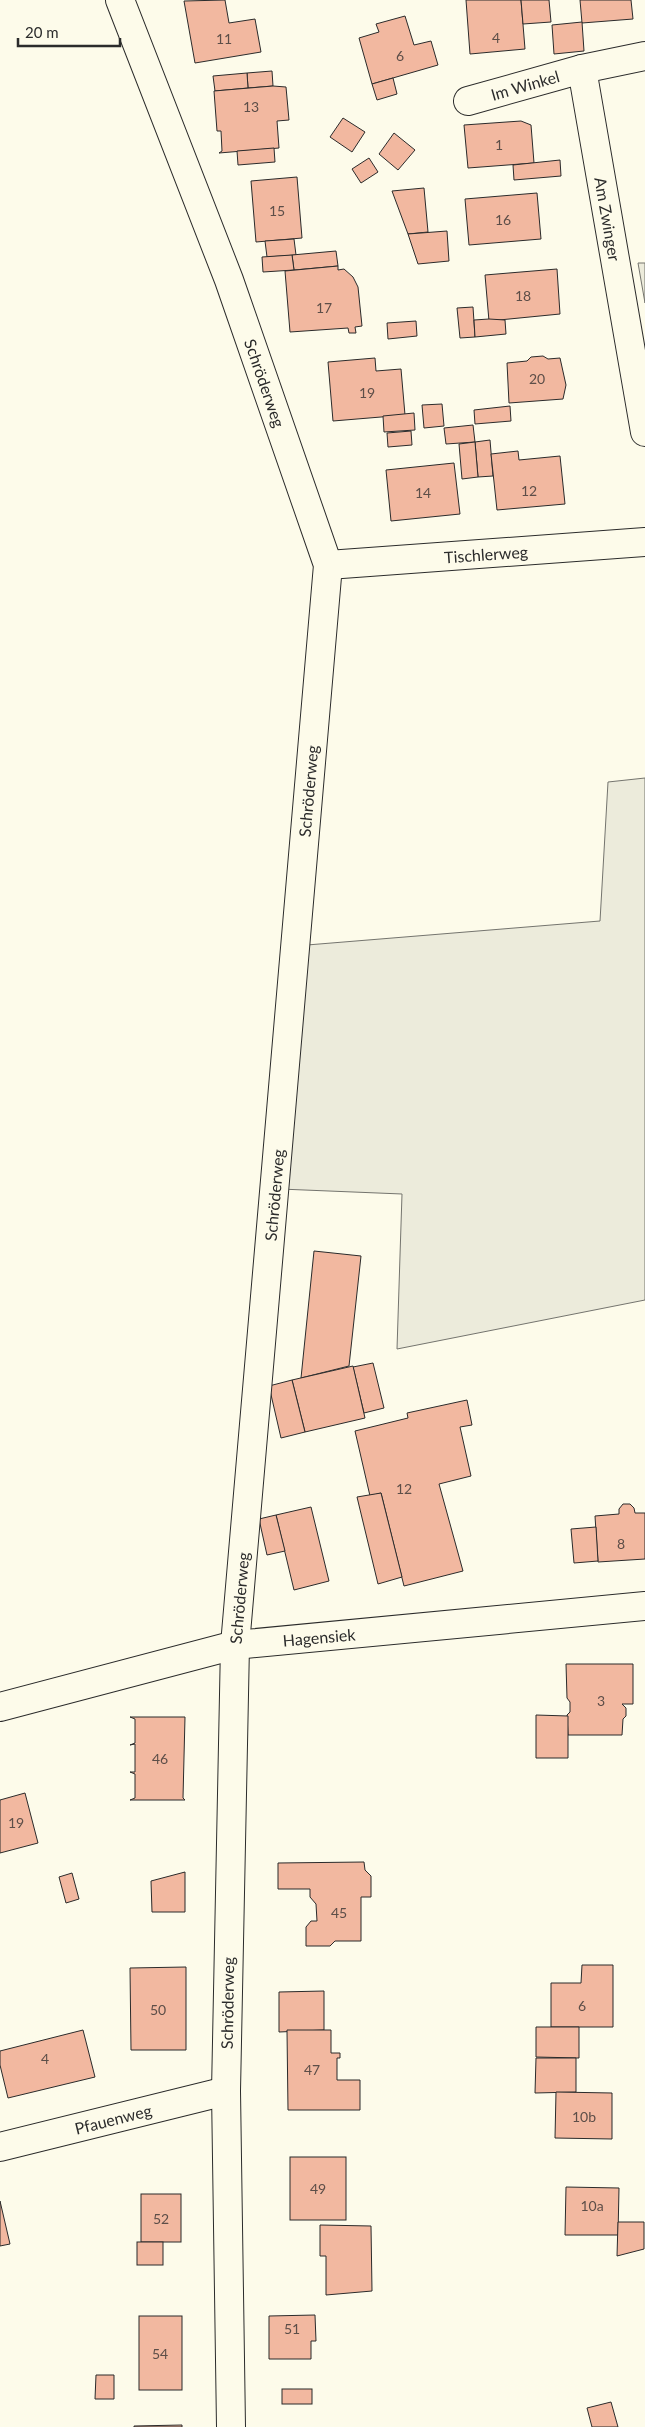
<svg xmlns="http://www.w3.org/2000/svg" width="645" height="2427" font-family="Lato,sans-serif">
  <rect width="100%" height="100%" fill="#fdfbea"/>
  <g fill="#ecebdb" stroke="#74746e">
    <path d="M638 263H645V303Z"/>
    <path d="M645 778V1300L397 1349 402 1194 280 1189 307 945 600 921 608 782Z"/>
  </g>
  <g fill="#f2b8a0" stroke="#2b2b2b">
    <path d="M225 0 229 23 255 19 261 52 195 63 184 1Z"/>
    <path d="M466 0H521L525 49 470 54Z"/>
    <path d="M521 0H549L551 22 523 24Z"/>
    <path d="M580 0H631L633 19 582 23Z"/>
    <path d="M405 16 414 45 431 41 438 65 372 84 359 38 379 32 376 24Z"/>
    <path d="M582 22 584 51 554 54 552 25Z"/>
    <path d="M272 71 273 86 248 88 247 73Z"/>
    <path d="M247 73 248 88 215 91 213 76Z"/>
    <path d="M393 78 397 94 377 100 372 84Z"/>
    <path d="M273 86 286 87 289 120 277 121 279 148 219 153 222 151 221 131H217L214 91Z"/>
    <path d="M343 118 365 132 352 152 330 137Z"/>
    <path d="M521 121 531 125 534 163 468 168 464 125Z"/>
    <path d="M394 133 415 150 398 170 379 154Z"/>
    <path d="M274 148 275 162 238 165 237 151Z"/>
    <path d="M369 158 378 172 361 183 352 169Z"/>
    <path d="M560 160 561 176 514 180 513 165Z"/>
    <path d="M297 177 302 238 256 242 251 181Z"/>
    <path d="M424 188 428 232 408 234 392 191Z"/>
    <path d="M537 193 541 239 469 245 465 199Z"/>
    <path d="M447 231 449 261 418 264 408 234Z"/>
    <path d="M294 239 296 255 267 257 265 241Z"/>
    <path d="M336 251 338 266 294 270 292 255Z"/>
    <path d="M292 255 294 270 263 272 262 257Z"/>
    <path d="M338 266V270L344 269 353 277 358 287 362 326 355 327 356 333H349L348 328 290 332 285 271Z"/>
    <path d="M557 269 560 314 489 321 485 275Z"/>
    <path d="M473 307 475 337 460 338 457 308Z"/>
    <path d="M489 319 505 320 506 334 475 337 474 320Z"/>
    <path d="M416 321 417 336 388 339 387 323Z"/>
    <path d="M543 356 548 359 560 358 566 385 563 399 509 403 507 363 527 361 531 357Z"/>
    <path d="M375 358 376 371 401 369 405 415 333 421 328 362Z"/>
    <path d="M442 404 444 426 424 428 422 405Z"/>
    <path d="M510 406 511 421 475 424 474 410Z"/>
    <path d="M414 413 415 430 384 432 383 416Z"/>
    <path d="M473 425 475 442 446 444 444 428Z"/>
    <path d="M411 431 412 445 388 447 387 433Z"/>
    <path d="M490 440 493 476 478 477 475 442Z"/>
    <path d="M475 442 478 477 462 479 459 444Z"/>
    <path d="M518 451 519 460 560 456 565 504 497 510 491 454Z"/>
    <path d="M454 463 460 514 391 521 386 470Z"/>
    <path d="M314 1251 361 1256 349 1366 301 1378Z"/>
    <path d="M373 1363 384 1408 364 1413 353 1367Z"/>
    <path d="M353 1366 365 1418 305 1432 292 1380Z"/>
    <path d="M292 1380 305 1432 281 1438 269 1386Z"/>
    <path d="M467 1400 472 1425 460 1427 471 1476 439 1484 463 1571 404 1586 381 1493 370 1496 355 1431 408 1418 407 1413Z"/>
    <path d="M381 1493 402 1577 378 1584 357 1497Z"/>
    <path d="M623 1504H630L634 1508 635 1513H645V1559L598 1562 595 1516 619 1514V1509Z"/>
    <path d="M311 1507 329 1581 294 1590 276 1515Z"/>
    <path d="M276 1515 285 1551 267 1555 259 1519Z"/>
    <path d="M596 1527 598 1561 574 1563 571 1529Z"/>
    <path d="M566 1664H633V1704H622L626 1708V1716L623 1719 622 1735H568L567 1715 570 1712V1702L567 1698Z"/>
    <path d="M536 1715 568 1716V1758H536Z"/>
    <path d="M130 1717H185L183 1798 185 1800H130L135 1798V1774L130 1772H135V1744L130 1745 135 1743V1719Z"/>
    <path d="M25 1793 38 1843 0 1853V1800Z"/>
    <path d="M364 1862 365 1870 371 1876V1897H361V1941H335L330 1946H306V1927L311 1921H317L316 1904 310 1897V1889H278V1863Z"/>
    <path d="M185 1872V1912H152L151 1881Z"/>
    <path d="M72 1873 79 1899 66 1903 59 1877Z"/>
    <path d="M582 1965H613V2027H551V1983H581Z"/>
    <path d="M186 1967V2050H131L130 1968Z"/>
    <path d="M324 1991V2030L279 2032V1992Z"/>
    <path d="M536 2027H579V2058L536 2057Z"/>
    <path d="M83 2030 95 2077 8 2098 0 2065V2051Z"/>
    <path d="M287 2030H331V2053H340V2058H337V2080H360V2110H288Z"/>
    <path d="M536 2058H576V2092L535 2093Z"/>
    <path d="M556 2092 612 2093V2139L555 2138Z"/>
    <rect x="290" y="2157" width="56" height="63"/>
    <path d="M566 2187 619 2188 618 2235H565Z"/>
    <rect x="141" y="2194" width="40" height="48"/>
    <path d="M0 2201 10 2244 0 2246Z"/>
    <path d="M618 2222H644V2249L617 2256Z"/>
    <path d="M320 2225 371 2226 372 2291 326 2295V2256H320Z"/>
    <rect x="137" y="2242" width="26" height="23"/>
    <path d="M315 2315 316 2341H311V2359H269V2316Z"/>
    <rect x="139" y="2316" width="43" height="74"/>
    <path d="M96 2375H114V2399H95Z"/>
    <rect x="282" y="2389" width="30" height="15"/>
    <path d="M611 2402 618 2427H592L587 2408Z"/>
    <path d="M182 2425V2427H134V2426Z"/>
  </g>
  <g fill="none" stroke-linecap="round" stroke-linejoin="round">
    <g stroke="#2b2b2b" stroke-width="30">
      <g id="minor">
        <path d="M120 0 229 280 328 565 235 1645 226 2091 231 2427"/>
        <path d="M645 56 582 69 645 432"/>
        <path d="M468 101 582 69"/>
        <path d="M328 565 645 542"/>
        <path d="M0 1707 235 1645 645 1606"/>
        <path d="M0 2147 226 2091"/>
      </g>
    </g>
    <use href="#minor" stroke="#fdfbea" stroke-width="28"/>
  </g>
  <g text-anchor="middle" dominant-baseline="central" stroke-width="4" stroke-linejoin="round" paint-order="stroke">
    <g font-size="14" fill="#5d4e48">
      <text x="496" y="37">4</text>
      <text x="224" y="38">11</text>
      <text x="400" y="55">6</text>
      <text x="251" y="106">13</text>
      <text x="499" y="144">1</text>
      <text x="277" y="210">15</text>
      <text x="503" y="219">16</text>
      <text x="523" y="295">18</text>
      <text x="324" y="307">17</text>
      <text x="537" y="378">20</text>
      <text x="367" y="392">19</text>
      <text x="529" y="490">12</text>
      <text x="423" y="492">14</text>
      <text x="404" y="1488">12</text>
      <text x="621" y="1543">8</text>
      <text x="601" y="1700">3</text>
      <text x="160" y="1758">46</text>
      <text x="16" y="1822">19</text>
      <text x="339" y="1912">45</text>
      <text x="582" y="2005">6</text>
      <text x="158" y="2009">50</text>
      <text x="45" y="2058">4</text>
      <text x="312" y="2069">47</text>
      <text x="584" y="2116">10b</text>
      <text x="318" y="2188">49</text>
      <text x="592" y="2205">10a</text>
      <text x="161" y="2218">52</text>
      <text x="292" y="2328">51</text>
      <text x="160" y="2353">54</text>
    </g>
    <g font-size="16" fill="#2b2b2b" stroke="#fdfbea">
      <text transform="translate(525 85) rotate(-16)">Im Winkel</text>
      <text transform="translate(608 219) rotate(80)">Am Zwinger</text>
      <text transform="translate(265 383) rotate(71)">Schröderweg</text>
      <text transform="translate(486 554) rotate(-4)">Tischlerweg</text>
      <text transform="translate(308 791) rotate(-85)">Schröderweg</text>
      <text transform="translate(274 1195) rotate(-85)">Schröderweg</text>
      <text transform="translate(239 1598) rotate(-85)">Schröderweg</text>
      <text transform="translate(319 1637) rotate(-5)">Hagensiek</text>
      <text transform="translate(227 2003) rotate(-89)">Schröderweg</text>
      <text transform="translate(113 2119) rotate(-14)">Pfauenweg</text>
    </g>
  </g>
  <path d="M18 38v8h102v-8" fill="none" stroke="#2b2b2b" stroke-width="2.5"/>
  <text x="25" y="38" font-size="15" fill="#2b2b2b" stroke="#fdfbea" stroke-width="4" paint-order="stroke">20 m</text>
</svg>
